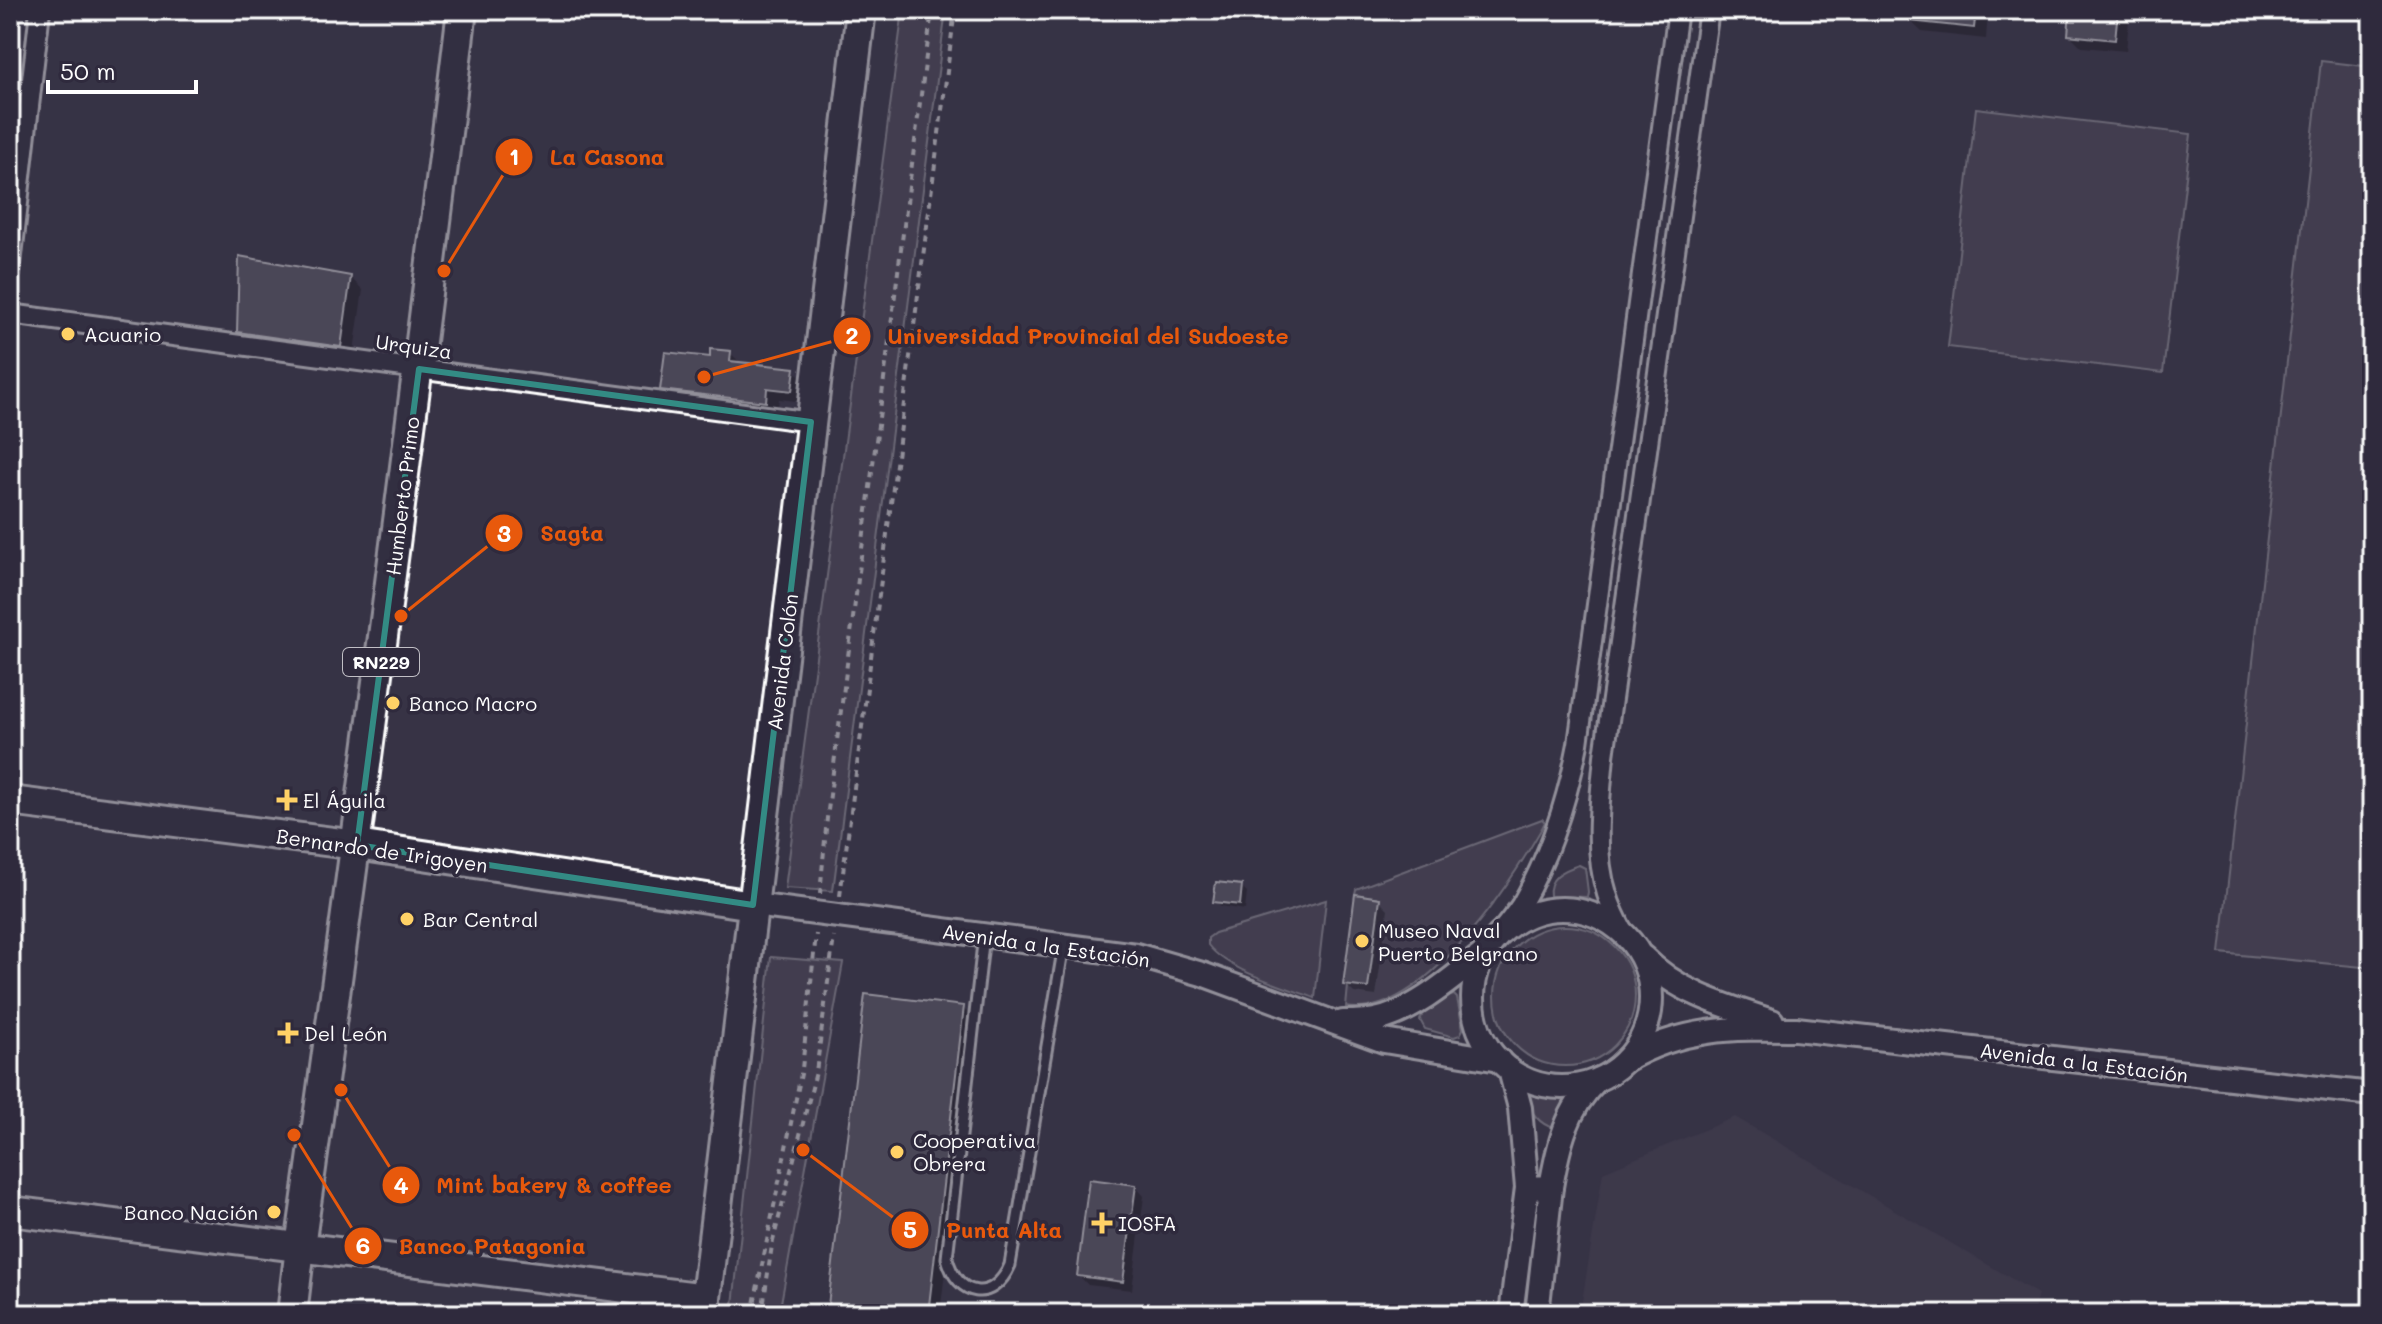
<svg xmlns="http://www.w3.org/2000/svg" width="2382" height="1324" font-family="Mali,sans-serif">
  <rect width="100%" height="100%" fill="#373345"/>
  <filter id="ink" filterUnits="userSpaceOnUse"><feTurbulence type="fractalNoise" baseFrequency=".0125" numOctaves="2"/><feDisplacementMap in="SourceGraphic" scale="16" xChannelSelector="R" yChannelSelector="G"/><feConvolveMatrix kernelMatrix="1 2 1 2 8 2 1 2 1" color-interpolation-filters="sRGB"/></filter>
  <g filter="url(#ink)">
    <path fill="#444051" d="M1735 1117 2038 1294 2033 1314H1580L1603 1172Z"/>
    <g fill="#514c5c" stroke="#a8a6ae" stroke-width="2">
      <path d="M903 10H946L833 891 785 888Z"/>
      <path d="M2321 61 2372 67V968L2220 953Z"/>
      <path d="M1976 108 2191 134 2163 373 1948 347Z"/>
      <path d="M1542 819 1545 822 1542 828C1510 884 1421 1021 1346 1007L1348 986 1368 988 1380 898 1355 894 1356 889Z"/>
      <path d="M1579 865 1585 868 1588 892 1587 897 1550 896C1547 878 1563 870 1579 865Z"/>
      <path d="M1326 900 1315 998C1285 987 1228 971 1208 945V938L1215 933Z"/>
      <circle cx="1565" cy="996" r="70"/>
      <path d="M771 957 843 963 779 1314H732Z"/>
      <path d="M1454 995 1457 998 1463 1029 1460 1035 1454 1037 1425 1029 1420 1020C1424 1009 1442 997 1454 995Z"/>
      <path d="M1531 1092 1566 1097 1554 1128C1540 1125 1529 1111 1527 1098Z"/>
    </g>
    <g fill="#0007">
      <path d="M1910 10H2130L2126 51 2082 47 2070 35 2071 21 1988 12 1986 39 1922 32 1909 20Z"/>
      <path d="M351 278 363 290 353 358 251 344 239 332Z"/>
      <path d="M730 353 742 364 794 370 806 382 804 402 779 399 777 413 675 401 662 389 711 359Z"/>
      <path d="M1241 887 1247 893 1245 910 1221 906 1215 901Z"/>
      <path d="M1379 900 1388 909 1376 996 1354 993 1345 984Z"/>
      <path d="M963 1008 975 1020 940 1314H799L801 1301 830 1304Z"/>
      <path d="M1136 1187 1144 1196 1132 1290 1088 1285 1079 1276Z"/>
    </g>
    <g fill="#635f6d" stroke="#fff" stroke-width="2">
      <path d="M1910 10H1976L1974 28 1910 21Z"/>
      <path d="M2070 10H2118L2115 40 2068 35Z"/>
      <path d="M239 256 351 276 341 347 237 332Z"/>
      <path d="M710 349 731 351 730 361 795 368 792 391 767 388 766 402 660 390 665 352 710 357Z"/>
      <path d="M1216 882 1242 885 1240 905 1213 902Z"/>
      <path d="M1355 894 1380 898 1368 988 1343 985Z"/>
      <path d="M865 994 964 1006 928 1314H827Z"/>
      <path d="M1089 1179 1136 1185 1123 1282 1077 1276Z"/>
    </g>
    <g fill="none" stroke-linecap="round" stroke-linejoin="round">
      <g stroke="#fff" stroke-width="15">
        <path id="service" d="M984 935 947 1258C957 1297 993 1304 1010 1265L1064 945"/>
      </g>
      <g stroke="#fff" stroke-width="24">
        <g id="minor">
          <path d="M10 273 40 10"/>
          <path d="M10 314 811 422"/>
          <path d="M1625 935C1618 922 1611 908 1607 894 1593 850 1600 801 1604 756L1709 10"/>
          <path d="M1494 940C1503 929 1513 917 1521 905 1550 855 1567 801 1578 744L1678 10"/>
        </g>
      </g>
      <g stroke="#fff" stroke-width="28">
        <g id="tertiary">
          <path d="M753 905 1136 955 1202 974 1384 1041 1499 1060"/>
          <circle cx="1562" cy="998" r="89"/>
          <path d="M1643 957C1678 993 1725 1006 1772 1021"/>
          <path d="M1343 1022C1354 1022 1365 1022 1375 1020 1413 1013 1455 976 1484 953"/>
          <path d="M1626 1060C1683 1027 1732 1028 1796 1029L2372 1094"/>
          <path d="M1510 1070 1520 1108 1527 1188 1511 1314"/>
          <path d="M1527 1188 1551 1187C1558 1147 1566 1109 1597 1080"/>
          <path d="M1537 1314 1551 1187"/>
        </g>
      </g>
      <g stroke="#fff" stroke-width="34">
        <g id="primary">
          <path d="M10 801 357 845 753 905"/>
          <path d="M10 1211 706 1298"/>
          <path d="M292 1314 300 1247C358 835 412 423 462 10"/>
          <path d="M704 1314 861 10"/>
        </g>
      </g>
      <g stroke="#fff" stroke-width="4" stroke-dasharray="6 6" stroke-linecap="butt">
        <path d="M820 894 827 818 932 10"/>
        <path d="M840 896 955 10"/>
        <path d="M752 1314 802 1069 816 934"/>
        <path d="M762 1314 772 1245 816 1072 834 937"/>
      </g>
      <use href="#service" stroke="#2f2a3d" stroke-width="9"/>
      <use href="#minor" stroke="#2f2a3d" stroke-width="18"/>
      <use href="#tertiary" stroke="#2f2a3d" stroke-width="22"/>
      <use href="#primary" stroke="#2f2a3d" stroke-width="28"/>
    </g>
  </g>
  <path d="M0 0H2382V1324H0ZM419 369 811 422 753 905 357 845Z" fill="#373345" fill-opacity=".55" fill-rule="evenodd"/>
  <path fill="none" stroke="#338b84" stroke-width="6" stroke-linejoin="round" d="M419 369 811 422 753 905 357 845Z"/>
  <g fill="#ffd166" stroke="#2f2a3d" stroke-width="3">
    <circle cx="68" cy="334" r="8"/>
    <circle cx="393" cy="703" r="8"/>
    <path d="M283 788h8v8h8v8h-8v8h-8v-8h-8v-8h8z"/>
    <circle cx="407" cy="919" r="8"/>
    <circle cx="1362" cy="941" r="8"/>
    <path d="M284 1021h8v8h8v8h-8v8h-8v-8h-8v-8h8z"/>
    <circle cx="897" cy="1152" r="8"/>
    <circle cx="274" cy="1212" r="8"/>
    <path d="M1098 1211h8v8h8v8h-8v8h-8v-8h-8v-8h8z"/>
  </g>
  <g text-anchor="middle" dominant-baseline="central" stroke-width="7" stroke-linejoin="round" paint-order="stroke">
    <rect fill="#2f2a3d" stroke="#c1bfc5" stroke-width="2" x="343" y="648" width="76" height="28" rx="6"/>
    <g font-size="18" font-weight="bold" fill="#fff">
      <text x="381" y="662">RN229</text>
    </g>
    <g font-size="20" fill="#fff" stroke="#2f2a3d" text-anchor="start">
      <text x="84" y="334">Acuario</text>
      <text x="409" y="703">Banco Macro</text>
      <text x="303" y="800">El Águila</text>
      <text x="423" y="919">Bar Central</text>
      <text x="1378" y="930">Museo Naval<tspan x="1378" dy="23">Puerto Belgrano</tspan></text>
      <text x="304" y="1033">Del León</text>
      <text x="913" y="1140">Cooperativa<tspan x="913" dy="23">Obrera</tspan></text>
      <text x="258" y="1212" text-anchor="end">Banco Nación</text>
      <text x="1118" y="1223">IOSFA</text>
    </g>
    <g font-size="20" fill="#fff" stroke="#2f2a3d">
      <text transform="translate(414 346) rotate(8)">Urquiza</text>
      <text transform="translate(402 496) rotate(-83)">Humberto Primo</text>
      <text transform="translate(782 662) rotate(-83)">Avenida Colón</text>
      <text transform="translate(382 850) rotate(8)">Bernardo de Irigoyen</text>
      <text transform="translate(1046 945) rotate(8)">Avenida a la Estación</text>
      <text transform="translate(2084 1062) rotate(7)">Avenida a la Estación</text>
    </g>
  </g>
  <path fill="none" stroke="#e8590c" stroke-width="3" d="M444 271L514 157M704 377L852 336M401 616L504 533M341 1090L401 1185M803 1150L910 1230M294 1135L363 1246"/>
  <g fill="#e8590c" stroke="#2f2a3d" stroke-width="3">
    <circle cx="444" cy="271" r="8"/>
    <circle cx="704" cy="377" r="8"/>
    <circle cx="401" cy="616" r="8"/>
    <circle cx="341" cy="1090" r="8"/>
    <circle cx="803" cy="1150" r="8"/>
    <circle cx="294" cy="1135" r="8"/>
    <circle cx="514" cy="157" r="20"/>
    <circle cx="852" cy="336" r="20"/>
    <circle cx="504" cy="533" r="20"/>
    <circle cx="401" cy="1185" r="20"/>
    <circle cx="910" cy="1230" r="20"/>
    <circle cx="363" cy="1246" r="20"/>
  </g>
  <g font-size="24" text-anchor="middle" font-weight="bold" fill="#fff">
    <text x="514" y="165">1</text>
    <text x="852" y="344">2</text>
    <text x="504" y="542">3</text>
    <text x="401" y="1194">4</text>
    <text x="910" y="1238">5</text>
    <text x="363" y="1254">6</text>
  </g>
  <g font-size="22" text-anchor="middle" font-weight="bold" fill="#e8590c" stroke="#2f2a3d" stroke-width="7" stroke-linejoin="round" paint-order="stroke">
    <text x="607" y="165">La Casona</text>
    <text x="1088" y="344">Universidad Provincial del Sudoeste</text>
    <text x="572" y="541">Sagta</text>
    <text x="554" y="1193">Mint bakery &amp; coffee</text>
    <text x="1004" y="1238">Punta Alta</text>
    <text x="492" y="1254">Banco Patagonia</text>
  </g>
  <rect width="2382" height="1324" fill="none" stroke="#2f2a3d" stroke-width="40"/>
  <rect x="20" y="20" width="2342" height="1284" fill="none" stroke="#fff" stroke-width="3" filter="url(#ink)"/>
  <path d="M48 80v12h148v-12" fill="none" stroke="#ffffff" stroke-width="4"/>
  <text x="60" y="80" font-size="24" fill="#ffffff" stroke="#2f2a3d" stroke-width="6" paint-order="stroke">50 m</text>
</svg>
